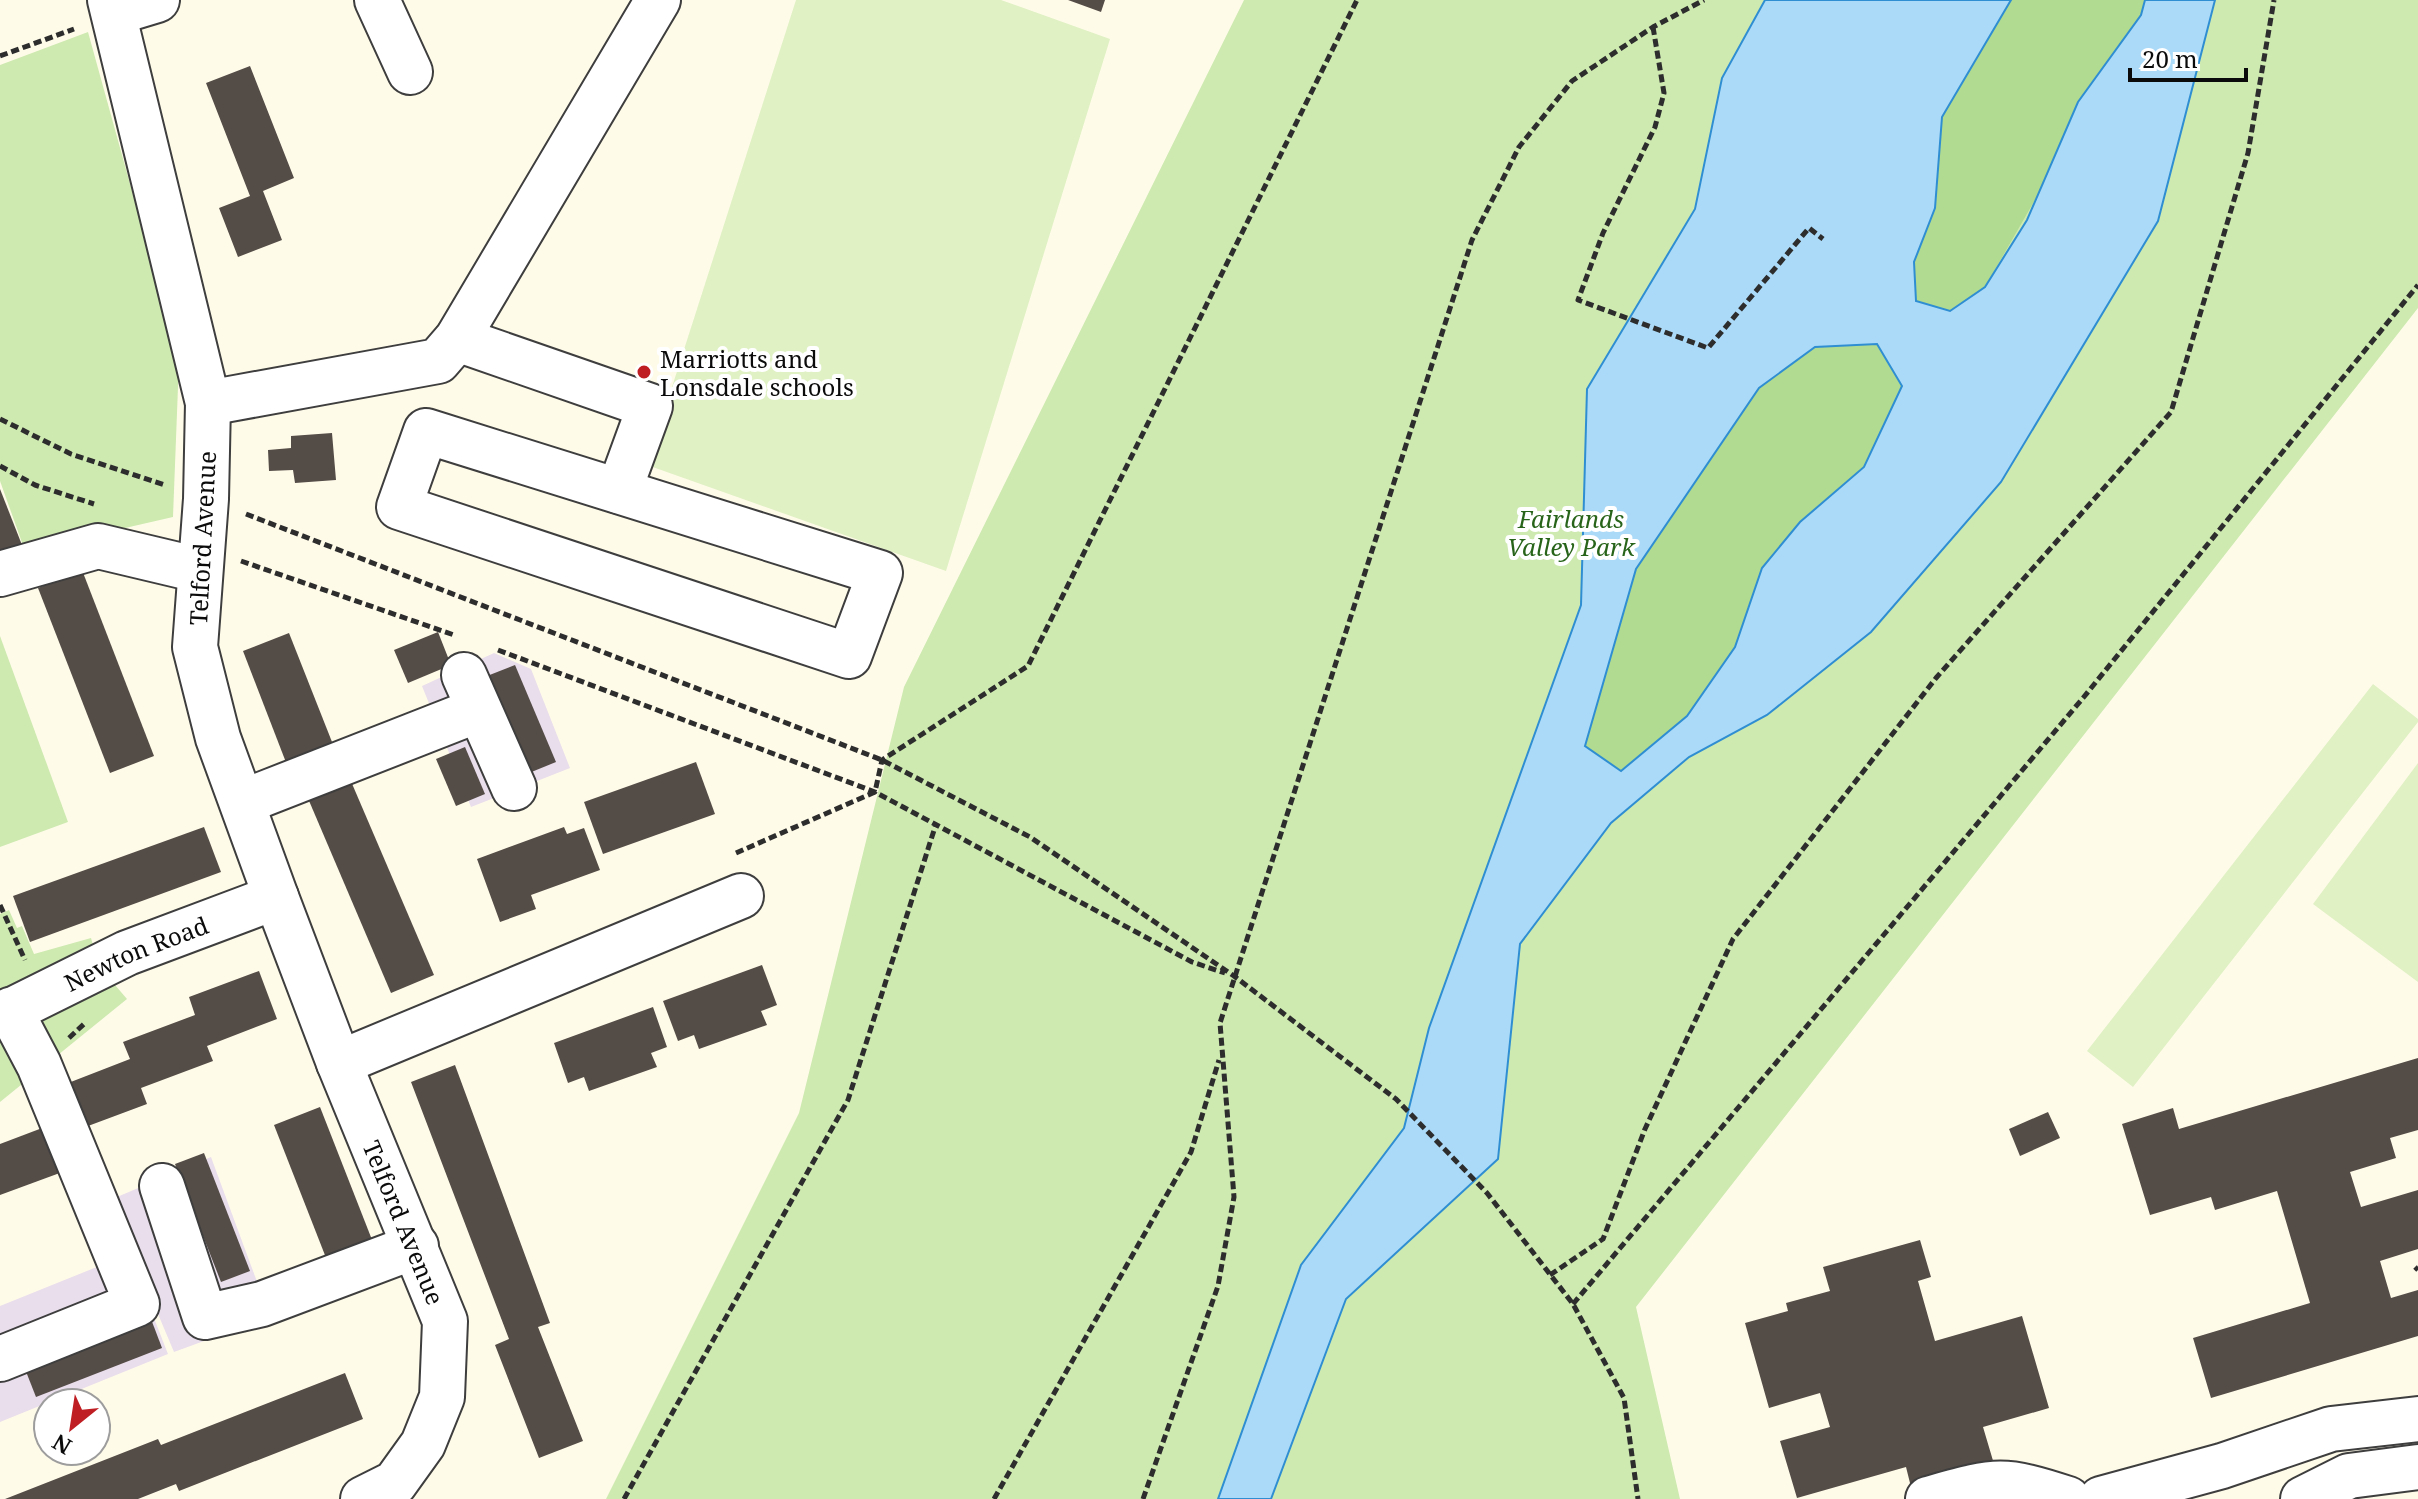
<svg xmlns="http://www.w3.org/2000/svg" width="2418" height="1499" font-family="'Noto Serif',serif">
  <rect width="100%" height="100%" fill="#fffbe9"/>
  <g fill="#e9deeb">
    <path d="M494 653 531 669 570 768 471 807 422 686Z"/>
    <path d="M211 1157 270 1317 174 1352 110 1200Z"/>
    <path d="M129 1254 168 1354 0 1422V1306Z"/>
  </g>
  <g fill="#ceeab1">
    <path d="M1244 0H2418V308L1636 1307 1680 1499H606L799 1113 904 687Z"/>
    <path d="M88 32 179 361 173 517 25 551 0 481V65Z"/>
    <path d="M0 636 68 822 0 847Z"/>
    <path d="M9 910 17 928 22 926 34 954 91 938 96 956 0 998V914Z"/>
    <path d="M109 978 127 999 0 1102V1033Z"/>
  </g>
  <g fill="#b1db90">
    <path d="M2011 0H2145L2141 15 1985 287 1950 311 1915 301 1914 262 1935 208 1941 117Z"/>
    <path d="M1877 344 1902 386 1864 467 1800 522 1762 568 1735 647 1687 716 1621 772 1585 746 1636 569 1759 388 1815 347Z"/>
  </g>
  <g fill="#e0f1c4">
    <path d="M796 0H1001L1110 39 946 571 647 465Z"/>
    <path d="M2373 684 2418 719V722L2133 1087 2087 1051Z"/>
    <path d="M2418 763V982L2313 904Z"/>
  </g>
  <path fill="#abdaf8" stroke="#2f8ed2" stroke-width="2" fill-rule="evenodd" d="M1765 0H2011L1942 117 1935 208 1914 262 1916 301 1950 311 1985 287 2027 220 2078 102 2141 15 2145 0H2215L2158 221 2001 482 1871 632 1767 715 1689 757 1611 823 1520 944 1498 1159 1346 1299 1271 1499H1218L1301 1265 1404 1128 1429 1028 1581 605 1587 389 1695 209 1722 78ZM1877 344 1902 386 1864 467 1800 522 1762 568 1735 647 1687 716 1621 771 1585 746 1636 569 1759 388 1815 347Z"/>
  <g fill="#544c47">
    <path d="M1068 0H1105L1101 12Z"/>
    <path d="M250 66 294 178 263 191 282 240 238 257 219 208 250 196 206 83Z"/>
    <path d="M332 433 336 480 295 483 293 470 269 471 268 450 291 448V436Z"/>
    <path d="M0 489 22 545 0 554Z"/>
    <path d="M82 570 154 756 110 773 38 588Z"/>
    <path d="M438 632 451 665 408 683 394 650Z"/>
    <path d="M289 633 334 747 287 765 243 651Z"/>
    <path d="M515 665 556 762 529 773 487 676Z"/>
    <path d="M465 747 485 794 456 806 436 759Z"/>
    <path d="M696 762 715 814 603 854 584 802Z"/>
    <path d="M344 765 434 975 391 993 301 782Z"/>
    <path d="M204 827 221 872 30 942 13 896Z"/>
    <path d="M564 827 567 834 584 828 600 870 531 895 536 909 500 922 477 859Z"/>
    <path d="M762 965 777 1005 761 1011 767 1025 699 1049 694 1035 678 1041 663 1001Z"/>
    <path d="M259 971 277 1019 207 1046 213 1061 141 1088 147 1104 80 1129 63 1085 130 1059 123 1042 195 1015 189 997Z"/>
    <path d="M653 1007 667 1047 651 1053 657 1067 589 1091 584 1077 568 1083 554 1043Z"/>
    <path d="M2418 1058V1130L2390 1138 2396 1158 2350 1172 2361 1207 2418 1190V1249L2380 1261 2391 1298 2418 1290V1336L2211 1398 2193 1338 2310 1303 2277 1191 2215 1210 2211 1197 2150 1215 2122 1124 2173 1108 2179 1129Z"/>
    <path d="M455 1065 550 1323 538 1327 583 1441 539 1458 495 1345 509 1339 411 1082Z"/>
    <path d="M320 1107 376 1250 330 1268 274 1125Z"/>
    <path d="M2048 1112 2060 1138 2020 1156 2009 1129Z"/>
    <path d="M58 1122 76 1167 0 1195V1144Z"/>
    <path d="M204 1153 250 1271 221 1282 175 1164Z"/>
    <path d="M1920 1240 1931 1277 1918 1281 1935 1341 2022 1316 2049 1408 1983 1427 1994 1464 1911 1487 1906 1467 1797 1498 1780 1441 1830 1427 1820 1393 1769 1408 1745 1323 1788 1311 1786 1303 1830 1291 1823 1267Z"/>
    <path d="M151 1319 162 1348 36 1397 25 1369Z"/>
    <path d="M345 1373 363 1419 179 1491 176 1484 138 1499H5L158 1439 161 1445Z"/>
  </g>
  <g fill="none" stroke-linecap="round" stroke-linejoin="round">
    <g stroke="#3e3e3e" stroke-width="48">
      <g id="minor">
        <path id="s1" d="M110 0 208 403 206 499 195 647 218 738 276 897 339 1063 445 1321 442 1397 423 1444 395 1483 363 1499"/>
        <path d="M377 0 410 72"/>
        <path d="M114 13 157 0"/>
        <path d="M457 339 650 406 619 491"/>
        <path d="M208 403 438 361 457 339 658 0"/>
        <path d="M426 431 880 573 849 656 399 507Z"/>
        <path d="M0 574 98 546 199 570"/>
        <path d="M464 675 514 788"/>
        <path d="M243 802 478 710"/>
        <path id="s2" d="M0 1016 127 953 276 897"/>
        <path d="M339 1063 741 896"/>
        <path d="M162 1186 205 1317 262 1304 416 1246"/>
        <path d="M0 1359 137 1304 39 1065 10 1010"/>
        <path d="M1928 1499C1996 1480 2001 1477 2068 1499"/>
        <path d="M2101 1499 2222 1466 2331 1429 2418 1419"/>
        <path d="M2303 1499 2349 1476 2418 1467"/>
      </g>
    </g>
    <g stroke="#2d2d2d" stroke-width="5" stroke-dasharray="8 4" stroke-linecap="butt">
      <path d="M1653 27 1664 93 1655 127 1603 233 1578 300 1708 348 1809 228 1823 239"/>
      <path d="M0 56 74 29"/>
      <path d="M0 419 71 454 165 485"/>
      <path d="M0 466 35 485 94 504"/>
      <path d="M246 514 882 760 1030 837 1234 976 1396 1099 1487 1193 1573 1304 1624 1398 1638 1499"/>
      <path d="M241 561 454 635"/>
      <path d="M498 650 875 792 1192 962 1225 973"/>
      <path d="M736 853 875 792 882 760 1028 666 1357 0"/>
      <path d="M0 905 25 960"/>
      <path d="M69 1038 85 1023"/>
      <path d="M2415 1267 2418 1270"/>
      <path d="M1550 1275 1603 1239 1645 1129 1733 939 1936 678 2171 412 2248 153 2274 0"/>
      <path d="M1573 1304 2083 698 2418 285"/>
      <path d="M624 1499 848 1100 936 824"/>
      <path d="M994 1499 1191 1152 1219 1060"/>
      <path d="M1143 1499 1218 1286 1234 1197 1220 1023 1472 240 1519 147 1572 81 1653 27 1704 0"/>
    </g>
    <use href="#minor" stroke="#fff" stroke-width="44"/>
  </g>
  <circle fill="#bf1e23" stroke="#fff" stroke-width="3" cx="644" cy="372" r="8"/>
  <g text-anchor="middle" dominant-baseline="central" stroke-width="8" stroke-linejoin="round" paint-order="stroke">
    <g font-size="24" fill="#0b0b0b" stroke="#fff" text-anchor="start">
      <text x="660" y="358">Marriotts and<tspan x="660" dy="28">Lonsdale schools</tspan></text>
    </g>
    <g font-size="24" font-style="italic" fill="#28641a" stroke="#fff">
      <text x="1571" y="518">Fairlands<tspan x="1571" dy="28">Valley Park</tspan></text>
    </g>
    <g font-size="24" fill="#0b0b0b" stroke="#fff">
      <text transform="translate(202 538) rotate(-87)">Telford Avenue</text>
      <text stroke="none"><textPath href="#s2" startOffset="150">Newton Road</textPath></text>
      <text stroke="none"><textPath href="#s1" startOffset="1272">Telford Avenue</textPath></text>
    </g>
  </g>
  <g transform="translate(72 1427) rotate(210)"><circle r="38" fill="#ffffff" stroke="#9d9d9d" stroke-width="2"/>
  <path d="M0-6L14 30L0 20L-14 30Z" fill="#bf1e23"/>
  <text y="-12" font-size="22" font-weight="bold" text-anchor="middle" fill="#0b0b0b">N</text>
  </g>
  <path d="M2130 68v12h116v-12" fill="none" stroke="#0b0b0b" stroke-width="4"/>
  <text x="2142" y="68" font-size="24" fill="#0b0b0b" stroke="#ffffff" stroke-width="6" paint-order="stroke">20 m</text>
</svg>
